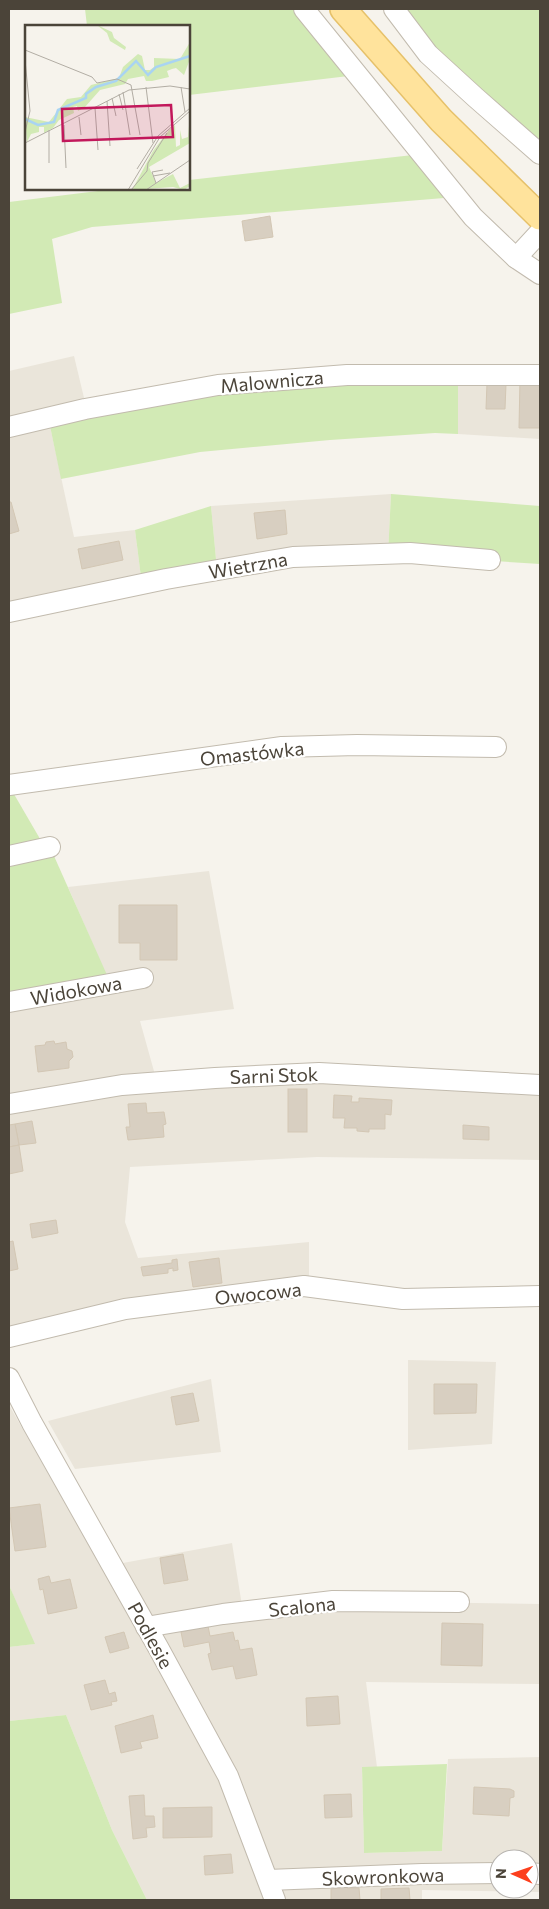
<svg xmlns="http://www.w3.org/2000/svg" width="549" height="1909" font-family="Commissioner,sans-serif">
  <rect width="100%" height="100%" fill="#f6f3ec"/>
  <g fill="#eae5da" fill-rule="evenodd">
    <path d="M74 356 85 402 9 420V371Z"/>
    <path d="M458 375H540V439L458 434Z"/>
    <path d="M50 426 74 537 135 530 142 585 9 605V434Z"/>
    <path d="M391 494 388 554 217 570 211 506Z"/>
    <path d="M209 871 234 1009 140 1021 157 1082 319 1073 540 1089V1160L317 1157 130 1167 125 1222 138 1258 309 1242V1282L9 1333V1002L110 984 68 887Z"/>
    <path d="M408 1360 496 1362 492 1444 408 1450Z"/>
    <path d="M211 1379 221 1452 75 1469 48 1421Z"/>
    <path d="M9 1405 101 1567 232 1543 243 1612 333 1601 540 1604V1684L366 1682 377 1767 362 1768 364 1853 442 1851 448 1759 540 1757V1892L422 1890V1900H147L112 1830 66 1715 9 1721V1647L34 1644 9 1585ZM499 1859H529V1889H499Z"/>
  </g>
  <g fill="#d2eab5">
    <path d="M85 9H304L357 75 189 95V26H87Z"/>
    <path d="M394 9H540V154Z"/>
    <path d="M422 154 456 197 92 227 52 239 62 303 9 314V202L114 189H189V180Z"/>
    <path d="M458 375V434L435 433 330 440 200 452 61 479 50 426 218 385Z"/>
    <path d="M391 494 540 506V564L388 554Z"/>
    <path d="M211 506 217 570 142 585 135 530Z"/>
    <path d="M9 789H11L43 844 9 852Z"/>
    <path d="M50 847 111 984 9 1002V856Z"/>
    <path d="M9 1585 35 1644 9 1647Z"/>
    <path d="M66 1715 112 1830 147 1900H9V1721Z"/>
    <path d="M447 1764 442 1851 364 1853 362 1767Z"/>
  </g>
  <g fill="#d8cfc1" stroke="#d3c7b4">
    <path d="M270 216 273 237 245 241 242 221Z"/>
    <path d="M520 379 540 380V428H519Z"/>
    <path d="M487 383 506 384 505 409H486Z"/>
    <path d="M9 502H11L19 531 9 534Z"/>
    <path d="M285 510 287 534 257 539 254 513Z"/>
    <path d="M119 541 123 560 82 569 78 549Z"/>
    <path d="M119 905H177V960H140V943H119Z"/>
    <path d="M54 1041 55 1044 66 1042 67 1049 72 1051 73 1057 69 1061V1068L38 1072 35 1046 45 1045 46 1042Z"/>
    <rect x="288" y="1089" width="19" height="43"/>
    <path d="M334 1095 352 1096 351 1102H359V1098L392 1100 391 1115 385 1114V1129H369V1132L357 1131V1128H344L345 1118H333Z"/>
    <path d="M146 1103 147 1113 164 1112 166 1124 163 1125 164 1137 128 1140 126 1127H130L128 1104Z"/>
    <path d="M32 1121 36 1143 19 1145 15 1124Z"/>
    <path d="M15 1124 19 1145 9 1147V1125Z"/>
    <path d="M463 1125 489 1127V1140L463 1139Z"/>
    <path d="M19 1145 23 1171 9 1174V1147Z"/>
    <path d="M56 1220 58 1233 32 1238 30 1224Z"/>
    <path d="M13 1241 18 1269 9 1271V1242Z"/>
    <path d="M219 1258 222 1283 193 1287 189 1262Z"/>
    <path d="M177 1259 178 1270 173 1271V1268L168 1269V1273L143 1276 141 1267 172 1263V1260Z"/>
    <path d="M434 1384H477L476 1413 434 1414Z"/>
    <path d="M193 1393 199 1421 176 1425 171 1397Z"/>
    <path d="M40 1504 46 1547 15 1551 9 1508Z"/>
    <path d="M183 1554 188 1580 164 1584 160 1558Z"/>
    <path d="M49 1576 51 1583 70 1579 77 1608 48 1614 43 1589 40 1590 38 1579Z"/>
    <path d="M442 1623 483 1624 482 1666 441 1665Z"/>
    <path d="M208 1626 210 1636 233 1632 235 1641 238 1640 240 1650 252 1648 257 1675 236 1679 233 1666 212 1670 208 1654 211 1653 209 1642 184 1647 181 1632Z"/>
    <path d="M124 1632 129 1648 110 1653 105 1637Z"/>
    <path d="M105 1680 109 1694 115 1692 117 1701 111 1702 112 1705 91 1710 84 1685Z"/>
    <path d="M338 1696 340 1724 307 1726 306 1698Z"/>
    <path d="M153 1715 158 1738 140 1742 142 1748 121 1753 115 1726Z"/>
    <path d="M474 1787 510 1789 514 1791V1797L510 1798 509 1816 473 1814Z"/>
    <path d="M351 1794 352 1817 325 1818 324 1795Z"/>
    <path d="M144 1795 145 1816H154L155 1827 146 1828 147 1837 133 1839 129 1796Z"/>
    <path d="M212 1807V1837L163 1838V1808Z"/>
    <path d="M231 1854 233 1873 205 1875 204 1856Z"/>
    <path d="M340 1884H347V1888H359L360 1900H331V1889L340 1888Z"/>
    <path d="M409 1888 410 1900H381V1889Z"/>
  </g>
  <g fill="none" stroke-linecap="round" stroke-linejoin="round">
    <g stroke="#c2bbae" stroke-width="22">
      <g id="minor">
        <path d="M304 9 473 217 516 258 540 274"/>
        <path d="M394 9 428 54 475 97 540 154"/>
        <path d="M516 258 540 232"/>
        <path d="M9 427 85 409 218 385 347 375H540"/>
        <path d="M9 612 166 579 293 557 410 553 490 560"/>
        <path d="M9 785 282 747 357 745 496 747"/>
        <path d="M9 856 50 847"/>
        <path d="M9 1002 143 978"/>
        <path d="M9 1104 122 1085 215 1078 319 1073 540 1085"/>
        <path d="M9 1337 125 1309 304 1286 403 1299 540 1296"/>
        <path d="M9 1378 32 1423 159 1649 228 1776 275 1900"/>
        <path d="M146 1627 223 1614 333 1601 459 1602"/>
        <path d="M529 1873 540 1874"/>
        <path d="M268 1880 422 1874 499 1873"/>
      </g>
    </g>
    <g stroke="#e6c16a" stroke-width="28">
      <path id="major" d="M343 9 441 120 540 217"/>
    </g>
    <use href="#minor" stroke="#fff" stroke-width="20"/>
    <use href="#major" stroke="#ffe39c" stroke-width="25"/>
  </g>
  <g text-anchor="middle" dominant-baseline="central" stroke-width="4.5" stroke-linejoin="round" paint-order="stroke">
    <g font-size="19" fill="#4b4439" stroke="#fff">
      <text transform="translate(272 381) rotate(-5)">Malownicza</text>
      <text transform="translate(248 565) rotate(-10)">Wietrzna</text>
      <text transform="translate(252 753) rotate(-6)">Omastówka</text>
      <text transform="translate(76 990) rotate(-10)">Widokowa</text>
      <text transform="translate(274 1075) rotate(-2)">Sarni Stok</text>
      <text transform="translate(258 1293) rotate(-6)">Owocowa</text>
      <text transform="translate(302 1606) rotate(-6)">Scalona</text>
      <text transform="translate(151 1635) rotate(61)">Podlesie</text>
      <text transform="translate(383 1876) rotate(-2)">Skowronkowa</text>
    </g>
  </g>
  <g transform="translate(25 25)">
    <rect width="165" height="165" fill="#f6f3ec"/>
    <path d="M72 0 87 7 89 13 101 22 100 25 85 16 82 8ZM165 17V34L159 50 151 43 147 44 142 46 144 52 127 56H121L119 51 103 54 100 59 75 65 60 82 53 86 52 81 48 82 49 88 34 95 28 103 19 108V102H14V107L6 109 2 117 0 92 24 97 42 74 56 72 66 60 94 53 98 42 113 29 117 31 120 45H125L129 42V33L155 34ZM165 89V118L124 142 131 158 148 149 155 163 165 158V161L159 165 148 162 107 165 128 126 144 105 150 100 151 122 155 120V105L157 114 163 112Z" fill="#d2eab5"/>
    <path fill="none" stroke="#a9d4f2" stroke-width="2.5" d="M0 94 13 100 29 97 33 85 61 73V69L71 62 91 56 111 36 123 50 131 42 165 31"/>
    <path fill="none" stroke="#b2ada4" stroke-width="1" d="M0 25 67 52 72 58 92 54 106 60 115 110M0 35 5 86 0 107M121 62 128 118M156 62 160 87M98 67 105 110M94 69 98 85M87 73 91 91M82 76 85 121M70 83 73 125M54 92 56 110M39 100 41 143M135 112 165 86M0 118 104 65 145 61 165 64M24 138V105M112 144 133 111 165 83M128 151 145 148M131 158 127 147 138 145M103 165 135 112M106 165 122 146 123 138 142 108M121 165 165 135"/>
    <path fill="#c2185b" fill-opacity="0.15" stroke="#c2185b" stroke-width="2.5" d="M146 80 148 112 38 116 37 84Z"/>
    <rect width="165" height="165" fill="none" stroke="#4b4439" stroke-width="2.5"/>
  </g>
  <rect width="549" height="1909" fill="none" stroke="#4b4439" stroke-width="20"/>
  <g transform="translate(514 1874) rotate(272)"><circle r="24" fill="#ffffff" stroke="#b7b4b0"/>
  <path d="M0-4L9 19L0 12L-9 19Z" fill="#fc3f1d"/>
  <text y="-8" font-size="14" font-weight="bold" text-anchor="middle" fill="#4b4439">N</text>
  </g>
</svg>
